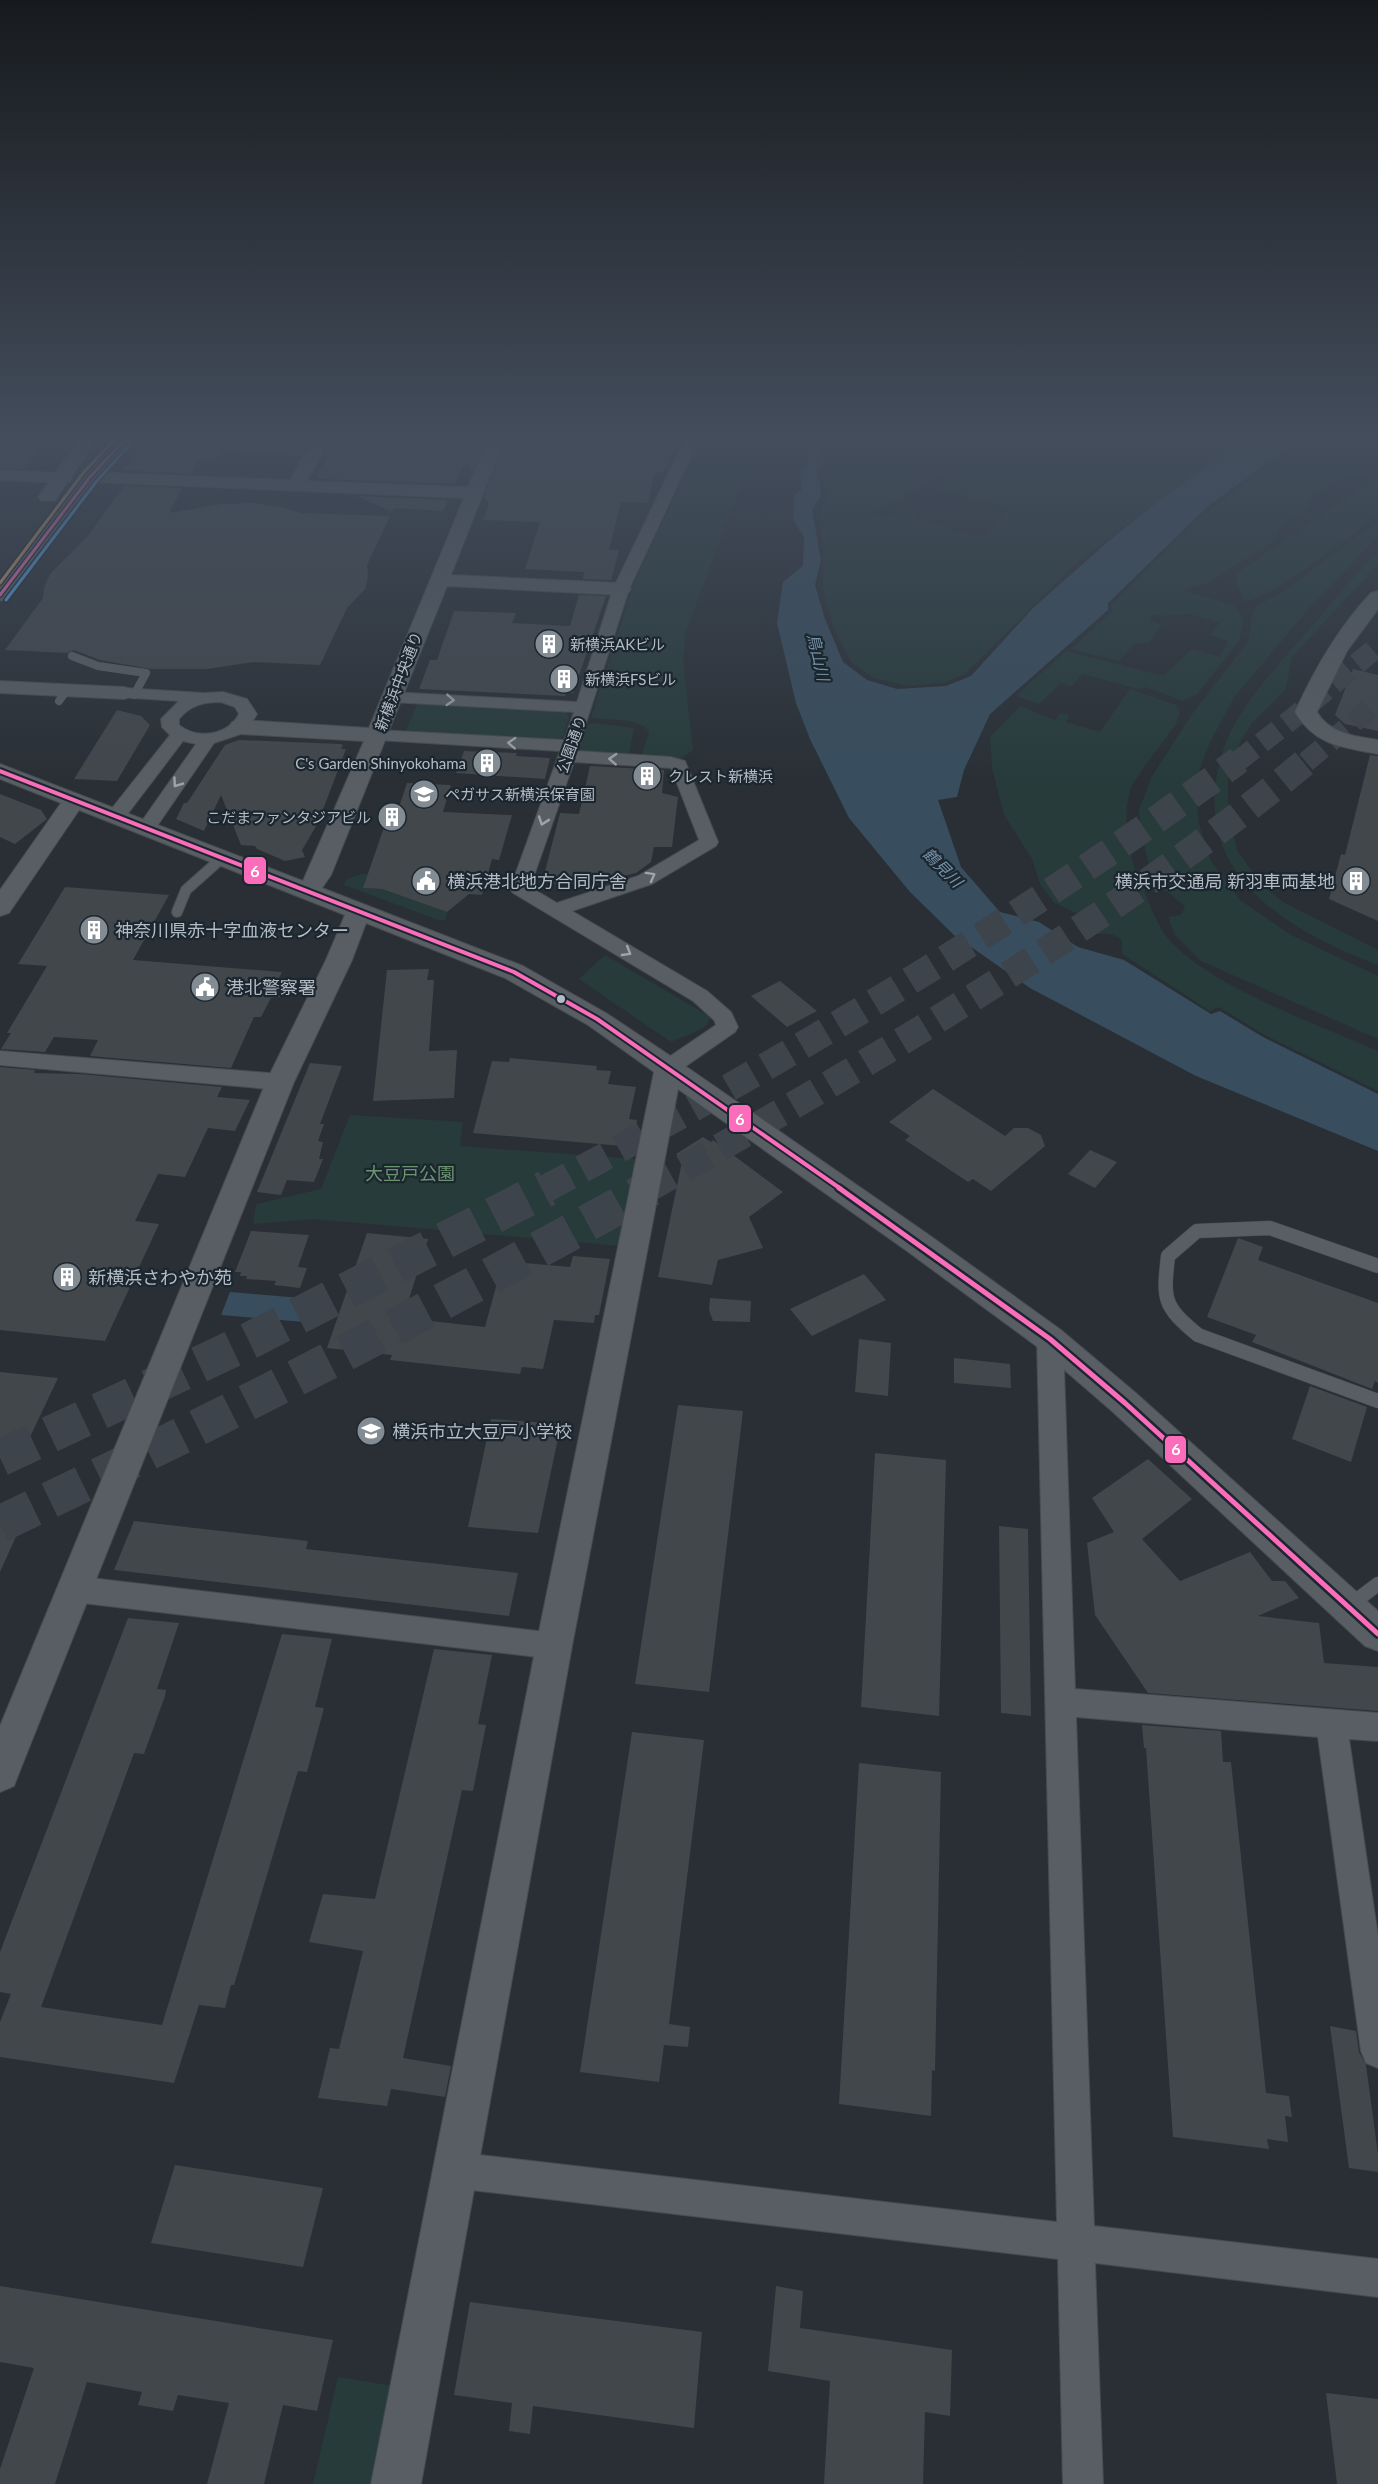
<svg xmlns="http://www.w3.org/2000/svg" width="1378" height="2484" font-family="Lato,'Noto Sans JP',sans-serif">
  <rect width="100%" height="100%" fill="#292f35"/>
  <g fill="#273b3b">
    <path d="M705 435H760L686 631 683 660 693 750 680 759 641 757 649 733 646 727 629 721 591 718 635 580Z"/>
    <path d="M836 435 881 437 882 435H1009L913 469H901L890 462 884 465C907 487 939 467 965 457L922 487 897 501 869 512 880 517 911 510 919 520 981 537 1011 508 936 489 983 450 1028 435H1248L1075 564 965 674 943 683 908 686 873 678 851 662 832 624 823 588V552L819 512 827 497 822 475 832 460 824 452Z"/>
    <path d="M1317 435 1342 437 1344 441 1339 445 1349 448 1373 435H1378V469L1365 474 1342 477 1313 497 1305 510 1281 527 1274 541 1209 582 1183 591 1234 605 1244 620 1239 641 1197 694 1182 701 1146 687 1138 689 1082 674 1072 686 1061 683 1039 704 1016 696 1066 651 1163 676 1192 649 1220 657 1228 641 1209 635 1220 623 1190 614 1162 616 1153 614 1150 620 1162 625 1148 643 1135 644 1119 661 1071 649 1112 611V604L1194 523 1267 466Z"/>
    <path d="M1378 476V516C1355 532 1266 602 1245 601L1237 585 1236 574Z"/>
    <path d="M1378 521V536L1312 605 1235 696 1211 740 1196 779 1198 821 1211 861 1240 900 1291 935 1378 976V1039L1201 961 1175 935 1168 917 1181 915 1185 906 1161 887 1171 886V876L1150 869 1140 827 1139 810 1151 778 1192 714 1248 642 1252 615 1257 606 1284 591Z"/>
    <path d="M1378 552V564L1292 657 1286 689 1252 723 1240 742 1228 779V814L1237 850 1262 885 1283 902 1378 950V965C1276 927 1179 863 1227 740 1242 703 1285 657 1311 627 1333 602 1354 575 1378 552Z"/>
    <path d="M1130 689 1176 705 1180 712 1176 724C1167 737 1133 779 1130 791 1122 821 1128 857 1141 884 1150 904 1157 928 1173 944 1219 990 1317 1024 1378 1051V1091L1263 1034 1219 1007 1210 1011 1122 954V940L1112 934H1096L1080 915 1055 903 1041 886 1032 859 1004 815 992 768 990 737 1020 706 1055 720 1060 713 1069 715 1066 722 1100 732Z"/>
    <path d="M418 702 565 711 569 717 563 736 556 741 405 733Z"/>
    <path d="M594 723 634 728 629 754 578 751 586 725Z"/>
    <path d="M362 874H368L363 888 382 889 447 912 446 919 441 921 344 885 346 879Z"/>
    <path d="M605 955 707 1015 710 1018 706 1026 693 1033 671 1042 579 979Z"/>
    <path d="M350 1115 463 1122 460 1146 636 1159 621 1246 314 1219 253 1224 256 1204 321 1189Z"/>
    <path d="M338 2377 394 2386 376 2484H313Z"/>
  </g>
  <g fill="#384d5e">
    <path d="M819 435H831L819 453 824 459 816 475 820 482 821 496 812 510 821 560 815 585 825 619 843 662 867 680 897 689 946 686 971 676 1033 608 1111 539 1169 493 1252 435H1312L1287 449 1208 506 1108 603V610L990 714 964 770 957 797 938 800 961 867 1000 912 1039 922 1078 947 1124 960 1211 1014 1220 1011 1263 1037 1378 1094V1151L1196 1076 1030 988 954 935 910 892 849 818 810 739 796 703 777 623 783 582 803 566 804 537 793 520 794 495 802 489 800 471 806 469 811 442Z"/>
    <path d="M230 1292 324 1300 316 1323 221 1315Z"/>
  </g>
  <g fill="#42474c">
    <path d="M0 435H52L24 469 0 468Z"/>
    <path d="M149 435H314L302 455 222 451 217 459 199 458 190 474 123 470Z"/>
    <path d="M334 435H488L472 472 466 460 455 484 321 479 316 477 328 456H323Z"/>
    <path d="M508 435H675L668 465 661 472 654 474 648 503 621 502 609 550H619L611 580 583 579 584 572 525 569 540 522 483 520 489 504 484 496Z"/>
    <path d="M124 486 182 488 169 513 222 504 253 503 282 507 302 513 390 516 367 565 368 577 365 589 347 608 320 665 253 662 207 669H151L100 660 74 650 67 653 5 650 43 598 44 588 50 574 88 536Z"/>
    <path d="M357 496 448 500 443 511 394 508 392 512Z"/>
    <path d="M579 595 606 596 573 693H566L565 696 419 689 430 660H437L454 611 516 613 512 623 570 626Z"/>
    <path d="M1353 669 1378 675V731L1345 724 1335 715Z"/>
    <path d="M117 710 141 716 150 725 117 781 74 779Z"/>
    <path d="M239 740 340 744 343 745 341 749H346L318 823 302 850 305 857 285 861 257 849 255 846 241 845 221 795 204 831 176 819 184 803H187L225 745Z"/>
    <path d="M464 751 517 753 516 756 550 758 545 779 456 773Z"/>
    <path d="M1370 755 1378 756V921L1329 899 1341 854 1345 855Z"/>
    <path d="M590 766 664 770 662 793 678 797 672 847H654L651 862 636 873 624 876 595 874 593 885 542 883 560 813 579 814Z"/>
    <path d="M407 783 451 785 443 812 512 815 499 860 492 859 482 895 469 894 447 912 382 889 363 888 390 810H398Z"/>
    <path d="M0 794 41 810 47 819 15 844 0 837Z"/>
    <path d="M65 887 169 895 133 960 282 972 279 978H288L280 997 271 998 261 1017H254L231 1068 90 1056 98 1040 54 1037 45 1052 1 1049 11 1033H7L47 966 18 964Z"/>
    <path d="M429 969 427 980H434L429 1051 457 1050 454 1098 373 1101 387 970Z"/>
    <path d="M780 981 817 1011 787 1027 751 996Z"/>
    <path d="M510 1058 597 1066 596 1070 611 1071 608 1084 636 1087 629 1119 637 1120 633 1147 473 1133 492 1061 509 1062Z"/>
    <path d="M310 1063 342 1066 320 1124H324L318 1141 323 1142 319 1159H323L314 1182 287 1180 281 1195 257 1192Z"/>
    <path d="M0 1067 35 1070 34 1073 80 1074 222 1087 217 1097 250 1100 235 1131 208 1128 185 1177 158 1174 135 1221 159 1224 105 1341 0 1330Z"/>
    <path d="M933 1089 1005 1136 1014 1128H1028L1041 1135 1045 1146 991 1191 973 1179 968 1182 905 1140 910 1136 889 1122Z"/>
    <path d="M703 1137 711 1142 713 1140 783 1192 749 1217 763 1248 718 1260 712 1285 658 1277 682 1162 676 1154Z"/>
    <path d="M1090 1150 1117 1162 1095 1188 1068 1174Z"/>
    <path d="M251 1231 309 1235 298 1267 307 1268 300 1288 274 1285 276 1281 246 1279 247 1276H240L241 1272H235Z"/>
    <path d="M367 1233 428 1239 403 1318 485 1327 503 1261 570 1267 573 1256 610 1259 599 1315H595L594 1323 554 1320 543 1369 522 1367 520 1374 390 1360 392 1355 327 1348Z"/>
    <path d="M1238 1238 1263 1247 1258 1260 1378 1303V1383L1375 1381 1372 1389 1252 1342 1256 1335 1207 1317Z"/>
    <path d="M864 1274 886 1300 812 1336 790 1309Z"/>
    <path d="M710 1298 751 1301 750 1322 713 1321 709 1310Z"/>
    <path d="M859 1339 891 1343 888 1396 855 1392Z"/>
    <path d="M954 1358 1010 1364 1011 1388 954 1383Z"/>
    <path d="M0 1372 58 1378 21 1456 0 1453Z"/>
    <path d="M1310 1386 1367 1407 1351 1462 1292 1439Z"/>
    <path d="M678 1405 743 1411 709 1692 635 1684Z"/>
    <path d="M491 1419 561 1424 538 1533 468 1527Z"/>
    <path d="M875 1453 946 1460 939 1716 861 1707Z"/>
    <path d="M1148 1459 1192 1499 1142 1539 1180 1581 1250 1552 1272 1581H1285L1299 1598 1258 1616 1319 1623 1324 1663 1378 1667V1711L1148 1693 1095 1615 1087 1543 1114 1532 1092 1498Z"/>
    <path d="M0 1509 27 1512 0 1572Z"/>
    <path d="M134 1521 308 1541 306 1549 518 1573 509 1616 114 1570Z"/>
    <path d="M999 1526 1028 1529 1031 1716 1001 1713Z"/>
    <path d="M128 1618 179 1623 157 1689 166 1690 165 1696 144 1754 134 1753 41 2007 162 2025 282 1634 332 1639 315 1707 324 1708 307 1772 298 1771 234 1985H231L225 2008 199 2005 174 2083 0 2057V2022L11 1994 0 1992V1952Z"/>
    <path d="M434 1649 492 1655 478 1724 486 1725 473 1791 462 1790 403 2058 451 2066 445 2097 391 2089 387 2106 318 2098 330 2048 339 2049 363 1951 309 1942 323 1894 375 1899Z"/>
    <path d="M1142 1725 1221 1731 1223 1762H1231L1266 2093 1289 2096 1292 2117 1285 2116 1288 2142 1267 2139 1269 2149 1173 2137 1146 1748H1144Z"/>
    <path d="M632 1732 704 1740 669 2024 690 2027 688 2047 664 2045 659 2082 580 2072Z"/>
    <path d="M859 1763 941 1772 935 2071 932 2070 931 2116 839 2104Z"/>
    <path d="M1330 2026 1356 2031 1359 2052 1366 2065 1378 2154V2172L1349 2168Z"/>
    <path d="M175 2165 323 2188 303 2267 151 2243Z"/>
    <path d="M0 2286 333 2340 317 2411 283 2405 264 2484H207L229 2403 178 2395 173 2411 138 2405 142 2392 87 2382 55 2484H0V2469L34 2368 0 2362Z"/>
    <path d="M776 2286 803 2291 800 2328 952 2350 950 2416 925 2412 923 2484H824L830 2381 768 2371Z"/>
    <path d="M470 2302 702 2332 694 2428 533 2406 530 2434 509 2431 512 2403 454 2395Z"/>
    <path d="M1326 2393 1378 2399V2484H1337Z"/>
  </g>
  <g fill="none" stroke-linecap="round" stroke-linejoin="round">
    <g stroke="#3e444b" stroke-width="21" stroke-dasharray="21 10" stroke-linecap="butt">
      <path d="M1237 762 1292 719 1378 646"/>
      <path d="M1306 762 1378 702"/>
    </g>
    <g stroke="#3e444b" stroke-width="28" stroke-dasharray="28 14" stroke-linecap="butt">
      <path d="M545 1189C784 1061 1020 922 1239 760"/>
      <path d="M647 1189C873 1061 1107 926 1308 760"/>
    </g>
    <g stroke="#3e444b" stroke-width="37" stroke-dasharray="37 18" stroke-linecap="butt">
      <path d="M0 1458 249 1341 547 1188"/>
      <path d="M0 1524C220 1419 437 1308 650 1188"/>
    </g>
    <g stroke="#464b50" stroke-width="8">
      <g id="service-far2">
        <path d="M72 656 98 666 146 673 134 695"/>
        <path d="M59 701 67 690"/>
      </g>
    </g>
    <g stroke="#464b50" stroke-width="12">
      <path id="service-far1" d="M177 912 186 890 222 858"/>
    </g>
    <g stroke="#464b50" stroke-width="15">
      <g id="service">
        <path d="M1378 1266 1270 1228 1197 1231 1168 1256C1163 1300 1163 1306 1198 1335L1378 1401"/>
        <path d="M1349 1606 1378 1584"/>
      </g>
    </g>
    <g stroke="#464b50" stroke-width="2">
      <g id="minor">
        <path d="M687 435H701L629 589 577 751 671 757 685 761 718 842 716 846 652 884 572 911 707 991 731 1012 738 1027 735 1032 676 1073 668 1075 660 1073 657 1068 660 1063 716 1025 714 1020 693 1001 513 893 510 889 560 751 377 740 371 739 368 735 371 731 377 730 564 740 574 712 391 702 385 701 383 697 385 693 391 692 577 702 613 589ZM574 762 671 768 699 840 638 876 557 903 530 887Z"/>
        <path d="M124 688 204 693 223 692 247 699 257 714 249 727 241 734 214 743 153 832H139L137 828 196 744 183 741 123 820H109L107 816 109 812 170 735 162 727 161 719 179 701 118 697 116 693 118 689ZM221 702 235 707 239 714C228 735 198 740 179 725V719C190 705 204 702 221 702Z"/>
        <path d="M0 1051 280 1074 288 1077 291 1082 288 1087 280 1090 0 1065Z"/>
        <path d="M1050 1329 1059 1332 1063 1339 1075 1689 1378 1713V1741L1349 1739 1378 1936V2068L1366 2063 1361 2051 1318 1737 1076 1717 1094 2226 1378 2259V2297L1095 2263 1103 2484H1063L1058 2259 454 2188 441 2183 436 2170 441 2157 454 2152 1057 2222 1037 1339 1041 1332Z"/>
        <path d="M74 1576 554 1633 564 1637 569 1646 564 1655 554 1659 74 1602 64 1598 60 1589 64 1580Z"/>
      </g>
    </g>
    <g stroke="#464b50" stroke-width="2">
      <g id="tertiary">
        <path d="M316 435H332L307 481 468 487 490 435H506L451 575 621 583 628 585 631 589 628 593 621 595 447 586 331 875 322 888 523 966 606 1013 678 1061 929 1235 1061 1330 1137 1394 1378 1611V1651L1365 1646 1113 1412 1039 1348 907 1251 678 1089 572 1646 421 2484H371L536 1646 654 1072 588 1025 505 978 366 923 352 960 294 1082 19 1773 14 1786 0 1792V1726L266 1082 326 960 345 915 79 810 9 913 0 916V890L61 803 0 779V764L303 881 364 741 240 734 232 732 229 727 232 722 240 720 369 728 464 498 90 482 84 481 81 477 84 473 90 472 290 480Z"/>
        <path d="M0 470 63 473 69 474 72 478 69 482 63 483 0 480Z"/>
        <path d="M1378 591V609L1347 651 1317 712C1330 734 1355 736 1378 740V754C1343 747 1315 746 1295 712 1315 668 1338 628 1371 593Z"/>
        <path d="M0 681 124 687 131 689 135 693 131 697 124 699 0 693Z"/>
      </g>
    </g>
    <g stroke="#464c52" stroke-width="1">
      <g id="primary">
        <path d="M82 435H100L55 501H41L38 497Z"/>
        <path d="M119 435H138L97 481 8 600 0 601V581L83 473Z"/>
      </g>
    </g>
    <use href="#service-far2" stroke="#585e63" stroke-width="8"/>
    <use href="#service-far1" stroke="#585e63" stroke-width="10"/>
    <use href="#service" stroke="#585e63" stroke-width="14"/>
    <use href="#minor" fill="#585e63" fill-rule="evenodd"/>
    <use href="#tertiary" fill="#585e63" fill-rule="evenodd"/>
    <use href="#primary" fill="#5b5f65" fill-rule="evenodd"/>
    <g stroke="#1c262f" stroke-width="6">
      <path id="bus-1-far2" d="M0 595 90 477 129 435"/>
    </g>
    <g stroke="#1c262f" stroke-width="8">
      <path id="bus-1-far1" d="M0 771 514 972 597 1019 841 1189"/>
    </g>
    <g stroke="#1c262f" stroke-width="10">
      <path id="bus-1" d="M839 1188 1050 1339 1125 1403 1378 1634"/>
    </g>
    <g stroke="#1c262f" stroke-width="6">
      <path id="bus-2" d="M6 600 96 482 134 440"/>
    </g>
    <g stroke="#1c262f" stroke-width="6">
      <path id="bus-3" d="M0 583 84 472 119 435"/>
    </g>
    <use href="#bus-1-far2" stroke="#fb6dba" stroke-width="3"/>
    <use href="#bus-1-far1" stroke="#fb6dba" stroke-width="4"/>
    <use href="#bus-1" stroke="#fb6dba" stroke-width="5"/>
    <use href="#bus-2" stroke="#53a3e8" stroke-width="3"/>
    <use href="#bus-3" stroke="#cd976f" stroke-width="3"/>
  </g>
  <defs><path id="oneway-chevron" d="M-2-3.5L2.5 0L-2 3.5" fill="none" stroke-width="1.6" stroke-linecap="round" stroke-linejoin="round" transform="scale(1.5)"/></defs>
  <g stroke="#9ca4ad">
    <use href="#oneway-chevron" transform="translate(450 700) rotate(3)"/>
    <use href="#oneway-chevron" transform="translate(512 743) rotate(-177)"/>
    <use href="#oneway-chevron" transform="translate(613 759) rotate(-177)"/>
    <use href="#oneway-chevron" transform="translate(177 783) rotate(125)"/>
    <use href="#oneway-chevron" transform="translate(543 821) rotate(109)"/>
    <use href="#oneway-chevron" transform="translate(651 876) rotate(-29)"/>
    <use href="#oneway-chevron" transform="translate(627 952) rotate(31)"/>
  </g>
  <linearGradient id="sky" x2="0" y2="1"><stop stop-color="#171a1d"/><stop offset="0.56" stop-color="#434d5c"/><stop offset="1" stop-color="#434d5c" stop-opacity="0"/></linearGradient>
  <rect width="1378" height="782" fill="url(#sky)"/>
  <defs>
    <g id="building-disc" transform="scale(1.5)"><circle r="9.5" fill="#838b93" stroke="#1c262f"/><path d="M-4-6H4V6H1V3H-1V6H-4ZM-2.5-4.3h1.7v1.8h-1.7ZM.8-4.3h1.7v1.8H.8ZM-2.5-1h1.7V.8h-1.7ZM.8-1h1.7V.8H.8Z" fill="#fff"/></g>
    <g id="school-disc" transform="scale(1.5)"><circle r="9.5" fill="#838b93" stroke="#1c262f"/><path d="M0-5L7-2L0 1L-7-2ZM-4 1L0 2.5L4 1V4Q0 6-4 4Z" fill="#fff"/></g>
    <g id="civic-disc" transform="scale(1.5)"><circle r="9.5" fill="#838b93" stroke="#1c262f"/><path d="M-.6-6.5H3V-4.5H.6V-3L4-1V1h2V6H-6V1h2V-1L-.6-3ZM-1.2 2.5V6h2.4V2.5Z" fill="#fff"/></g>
  </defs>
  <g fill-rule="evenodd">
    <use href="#building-disc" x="549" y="644"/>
    <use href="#building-disc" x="564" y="679"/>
    <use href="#building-disc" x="487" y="763"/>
    <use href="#building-disc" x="647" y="776"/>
    <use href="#school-disc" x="424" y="794"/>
    <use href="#building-disc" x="392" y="817"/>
    <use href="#civic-disc" x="426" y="881"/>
    <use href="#building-disc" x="1356" y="881"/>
    <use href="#building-disc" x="94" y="930"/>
    <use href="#civic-disc" x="205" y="987"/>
    <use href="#building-disc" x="67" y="1277"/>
    <use href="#school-disc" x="371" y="1431"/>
  </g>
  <circle fill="#b3bcc6" stroke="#1c262f" stroke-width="2" cx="561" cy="999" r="5"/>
  <g text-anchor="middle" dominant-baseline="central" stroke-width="4.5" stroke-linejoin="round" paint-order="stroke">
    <g font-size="15" fill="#b3bcc6" stroke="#1c262f" text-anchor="start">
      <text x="570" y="644">新横浜AKビル</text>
      <text x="585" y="679">新横浜FSビル</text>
      <text x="466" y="763" text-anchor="end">C's Garden Shinyokohama</text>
      <text x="668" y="776">クレスト新横浜</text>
      <text x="445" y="794">ペガサス新横浜保育園</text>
      <text x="371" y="817" text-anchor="end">こだまファンタジアビル</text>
    </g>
    <g font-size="15" fill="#b3bcc6" stroke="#1c262f">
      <text transform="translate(398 681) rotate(-69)">新横浜中央通り</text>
      <text transform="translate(571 744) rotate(-70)">公園通り</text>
    </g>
    <g font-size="16" font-style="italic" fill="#7491a8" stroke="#1c262f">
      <text transform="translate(819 657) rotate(77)">鳥山川</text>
      <text transform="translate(943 867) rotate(45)">鶴見川</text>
    </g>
    <g font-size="18" fill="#b3bcc6" stroke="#1c262f" text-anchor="start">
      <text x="447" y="881">横浜港北地方合同庁舎</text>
      <text x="1335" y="881" text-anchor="end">横浜市交通局 新羽車両基地</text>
      <text x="115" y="930">神奈川県赤十字血液センター</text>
      <text x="226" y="987">港北警察署</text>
      <text x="88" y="1277">新横浜さわやか苑</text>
      <text x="392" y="1431">横浜市立大豆戸小学校</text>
    </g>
    <g font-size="18" fill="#6b9570" stroke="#1c262f">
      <text x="410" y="1173">大豆戸公園</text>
    </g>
  </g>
  <g stroke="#1c262f" stroke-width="2">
    <rect x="243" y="856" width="24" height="29" rx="6" fill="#fb6dba"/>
    <rect x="728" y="1104" width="24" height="29" rx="6" fill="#fb6dba"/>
    <rect x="1164" y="1435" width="23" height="29" rx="6" fill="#fb6dba"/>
  </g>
  <g font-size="16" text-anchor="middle" font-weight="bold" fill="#fff">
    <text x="255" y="877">6</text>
    <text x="740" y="1125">6</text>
    <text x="1176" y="1455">6</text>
  </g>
</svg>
